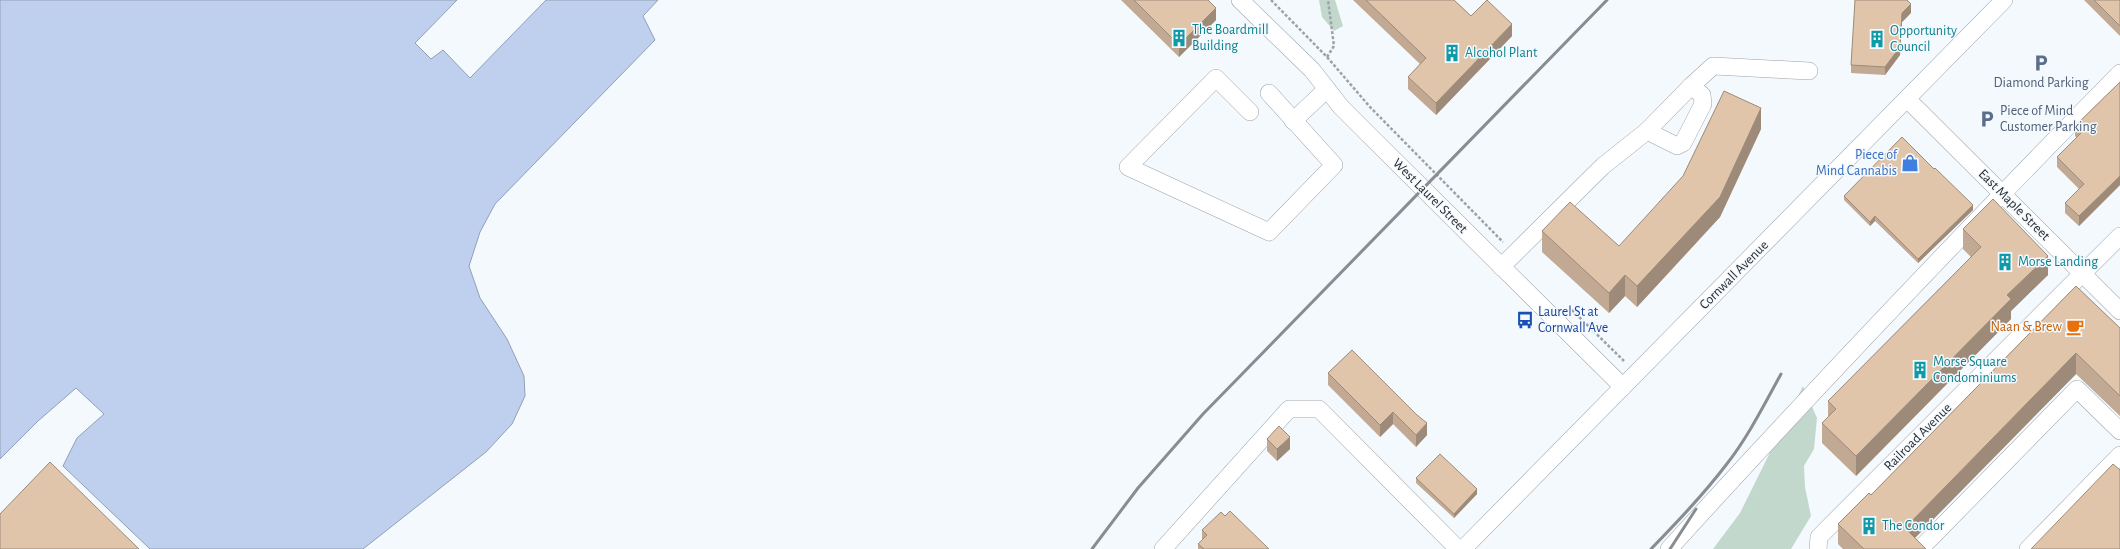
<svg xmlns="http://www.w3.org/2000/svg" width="2120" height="549" font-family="'Alegreya Sans',sans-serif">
  <rect width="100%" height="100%" fill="#f4f9fe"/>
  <g fill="#c2d8cc">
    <path d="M1319 0H1335L1343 26 1334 31 1322 17Z"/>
    <path d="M1803 386 1817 418 1814 449 1804 466 1805 487 1811 516 1791 549H1713L1740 513Z"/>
  </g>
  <path fill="#bfd0ef" stroke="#929eb5" d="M0 0H457L415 43 431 59 443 50 470 78 546 0H658L643 16 655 40 495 204 480 232 469 266 480 298 507 339 524 376 525 396 512 424 486 452 363 549H150L63 466 77 438 104 414 76 388 38 421 0 459Z"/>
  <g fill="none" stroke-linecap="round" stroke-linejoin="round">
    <g stroke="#9ca2a8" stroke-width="18">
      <g id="minor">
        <path d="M1240 0 1312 70 1341 107 1367 133 1623 387"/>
        <path d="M1907 99 2120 311"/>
        <path d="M1250 112 1216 78 1128 167 1269 232 1334 165 1269 93"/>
        <path d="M1293 121 1327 89"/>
        <path d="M1647 131 1677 146 1683 143 1703 104 1702 95 1691 86"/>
        <path d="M1501 267 1603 166 1647 131 1691 86 1713 66 1809 71"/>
        <path d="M1163 549 1289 409H1319L1458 549"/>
        <path d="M1463 549 2004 0"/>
        <path d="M1669 549C1816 387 1967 229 2120 73"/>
        <path d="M1818 549 1819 537 2120 236"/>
        <path d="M1920 549 2077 389 2120 431"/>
        <path d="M2028 549 2120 455"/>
      </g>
    </g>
    <g stroke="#9ea2a6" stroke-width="2.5" stroke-dasharray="3 2" stroke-linecap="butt">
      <path d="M1271 0 1327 57 1370 107 1503 242"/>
      <path d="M1327 57 1334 46 1328 0"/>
      <path d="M1572 310 1624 361"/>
    </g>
    <use href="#minor" stroke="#fff" stroke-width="17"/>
    <g stroke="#898c90" stroke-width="3">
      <path d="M1092 549 1138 488 1203 414 1607 0"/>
      <path d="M1651 549C1677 522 1703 495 1726 465 1748 437 1764 405 1781 374"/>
      <path d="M1670 549 1696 509"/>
    </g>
  </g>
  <g fill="#c1a993">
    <path d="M1121 0H1208L1216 20 1179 57Z"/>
    <path d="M1353 0H1454L1471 16 1512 36 1436 115 1408 89V77L1420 64Z"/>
    <path d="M2084 0H2120V36Z"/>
    <path d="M1911 13 1902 22 1900 55 1885 75 1851 73V65Z"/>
    <path d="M2120 82V185L2079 226 2065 213V203L2079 189 2057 167V157L2077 138 2075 136V126Z"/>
    <path d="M1761 129 1720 217 1637 307 1625 296 1609 313 1542 252V231L1619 246Z"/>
    <path d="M1844 196 1973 210 1918 263 1875 221 1870 226 1844 200Z"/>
    <path d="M1963 229 2048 275 2011 311V319L1856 476 1822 443V423L1828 417V401L1971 257 1963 249Z"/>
    <path d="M2076 286 2120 328V416L2076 374 1915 538 1926 549H1843L1838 544V524L1871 495Z"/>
    <path d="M1352 350 1427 435 1416 447 1393 424 1380 437 1328 385V373Z"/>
    <path d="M1267 439 1290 449 1277 461 1267 451Z"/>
    <path d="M1416 478 1477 494 1454 518 1416 483Z"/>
    <path d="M1225 516 1269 549H1198V544L1202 540V530Z"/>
  </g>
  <g fill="#9d8a78">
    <path d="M1911 4V13L1902 22 1900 55 1885 75V67L1902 13Z"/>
    <path d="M1216 8V20L1179 57V45Z"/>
    <path d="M1512 24V36L1436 115V103Z"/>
    <path d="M1761 108V129L1720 217 1637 307V286Z"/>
    <path d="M2120 176V185L2079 226V216Z"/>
    <path d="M1973 205V210L1918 263V259Z"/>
    <path d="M1875 216V221L1870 226V222Z"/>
    <path d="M2048 256V275L2011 311V319L1856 476V456L2007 295Z"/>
    <path d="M1625 275V296L1609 313V293Z"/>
    <path d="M2076 353V374L1905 548V528Z"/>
    <path d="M1393 412V424L1380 437V425Z"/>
    <path d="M1427 423V435L1416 447V435Z"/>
    <path d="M1290 437V449L1277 461V449Z"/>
    <path d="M1477 489V494L1454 518V514Z"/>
  </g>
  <g fill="#e0c5ab" stroke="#9d8a78">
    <path d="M1134 0H1208L1216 8 1179 45Z"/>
    <path d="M1366 0H1454L1471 16 1487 0 1512 24 1436 103 1408 77 1426 58Z"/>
    <path d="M1855 0H1907L1911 4 1902 13 1900 47 1885 67 1851 65Z"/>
    <path d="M2094 0H2120V26Z"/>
    <path d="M2120 82V176L2079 216 2065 203 2084 184 2057 157 2081 133 2075 126Z"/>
    <path d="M1724 91 1761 108 1720 197 1637 286 1625 275 1609 293 1542 231 1570 202 1619 246 1683 176Z"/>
    <path d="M1902 137 1934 169 1935 168 1973 205 1918 259 1875 216 1870 222 1844 196Z"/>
    <path d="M1993 199 2048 256 2007 295 2011 299 1856 456 1822 423 1836 409 1828 401 1981 247 1963 229Z"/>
    <path d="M2076 286 2120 328V396L2076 353 1905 528 1926 549H1864L1838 524 1869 493 1871 495Z"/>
    <path d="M1352 350 1417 415 1427 423 1416 435 1393 412 1380 425 1328 373Z"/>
    <path d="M1279 426 1290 437 1277 449 1267 439Z"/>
    <path d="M1440 454 1477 489 1454 514 1416 478Z"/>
    <path d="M50 462 139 549H0V514Z"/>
    <path d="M2113 464 2120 470V549H2031Z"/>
    <path d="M1230 511 1269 549H1204L1198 544 1207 535 1202 530 1221 512 1225 516Z"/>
  </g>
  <defs>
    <g id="building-bare" transform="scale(1.38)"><path d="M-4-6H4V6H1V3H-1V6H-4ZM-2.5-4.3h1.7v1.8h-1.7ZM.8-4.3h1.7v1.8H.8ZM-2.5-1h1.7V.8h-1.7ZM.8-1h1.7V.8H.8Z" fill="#0f9aa8" stroke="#f4f9fe" stroke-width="2.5" paint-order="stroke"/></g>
    <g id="parking-bare" transform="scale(1.38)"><path d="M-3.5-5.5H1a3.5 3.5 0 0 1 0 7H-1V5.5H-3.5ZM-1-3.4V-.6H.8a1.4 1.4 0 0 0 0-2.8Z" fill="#5c6f8a" stroke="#f4f9fe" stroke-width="2.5" paint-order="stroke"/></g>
    <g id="shop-bare" transform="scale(1.38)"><path d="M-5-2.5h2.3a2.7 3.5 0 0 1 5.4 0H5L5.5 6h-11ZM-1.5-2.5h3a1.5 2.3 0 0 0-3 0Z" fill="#3f7fe0" stroke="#f4f9fe" stroke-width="2.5" paint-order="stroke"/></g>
    <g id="bus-bare" transform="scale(1.38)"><path d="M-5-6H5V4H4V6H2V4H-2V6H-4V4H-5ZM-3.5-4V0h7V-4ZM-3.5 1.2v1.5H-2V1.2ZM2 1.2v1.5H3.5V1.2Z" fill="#1a4fb4" stroke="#f4f9fe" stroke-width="2.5" paint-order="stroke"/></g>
    <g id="cafe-bare" transform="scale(1.38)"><path d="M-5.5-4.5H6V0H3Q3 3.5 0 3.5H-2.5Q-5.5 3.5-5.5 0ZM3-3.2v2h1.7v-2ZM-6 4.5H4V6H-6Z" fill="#e8710a" stroke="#f4f9fe" stroke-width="2.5" paint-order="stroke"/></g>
  </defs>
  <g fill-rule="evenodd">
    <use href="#building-bare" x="1179" y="38"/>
    <use href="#building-bare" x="1877" y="39"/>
    <use href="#building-bare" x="1452" y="53"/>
    <use href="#parking-bare" x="2041" y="63"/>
    <use href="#parking-bare" x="1987" y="119"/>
    <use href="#shop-bare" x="1910" y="163"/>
    <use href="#building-bare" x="2005" y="262"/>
    <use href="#bus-bare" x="1525" y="320"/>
    <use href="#cafe-bare" x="2075" y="327"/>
    <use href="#building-bare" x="1920" y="370"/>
    <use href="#building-bare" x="1869" y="526"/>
  </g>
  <g text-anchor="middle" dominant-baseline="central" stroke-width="3" stroke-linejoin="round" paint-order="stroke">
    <g font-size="14" fill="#0d838f" stroke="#f4f9fe" text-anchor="start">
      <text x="1192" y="30">The Boardmill<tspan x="1192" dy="16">Building</tspan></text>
      <text x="1890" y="31">Opportunity<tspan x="1890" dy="16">Council</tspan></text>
      <text x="1465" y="53">Alcohol Plant</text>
      <text x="2018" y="262">Morse Landing</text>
      <text x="1933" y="362">Morse Square<tspan x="1933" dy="16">Condominiums</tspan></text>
      <text x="1882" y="526">The Condor</text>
    </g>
    <g font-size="14" fill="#4e5e75" stroke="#f4f9fe">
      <text x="2041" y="83">Diamond Parking</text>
      <text x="2000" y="111" text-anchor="start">Piece of Mind<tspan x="2000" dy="16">Customer Parking</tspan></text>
    </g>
    <g font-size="14" fill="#366cbe" stroke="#f4f9fe" text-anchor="end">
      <text x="1897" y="155">Piece of<tspan x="1897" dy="16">Mind Cannabis</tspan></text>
    </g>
    <g font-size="14" fill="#292b2e" stroke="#f4f9fe">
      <text transform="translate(1430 196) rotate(45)">West Laurel Street</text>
      <text transform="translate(2014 205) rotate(45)">East Maple Street</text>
      <text transform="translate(1734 275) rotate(-45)">Cornwall Avenue</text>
      <text transform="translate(1918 437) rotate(-45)">Railroad Avenue</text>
    </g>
    <g font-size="14" fill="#164399" stroke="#f4f9fe" text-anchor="start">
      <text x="1538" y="312">Laurel St at<tspan x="1538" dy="16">Cornwall Ave</tspan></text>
    </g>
    <g font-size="14" fill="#c56008" stroke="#f4f9fe" text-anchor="end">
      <text x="2062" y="327">Naan &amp; Brew</text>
    </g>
  </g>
</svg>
